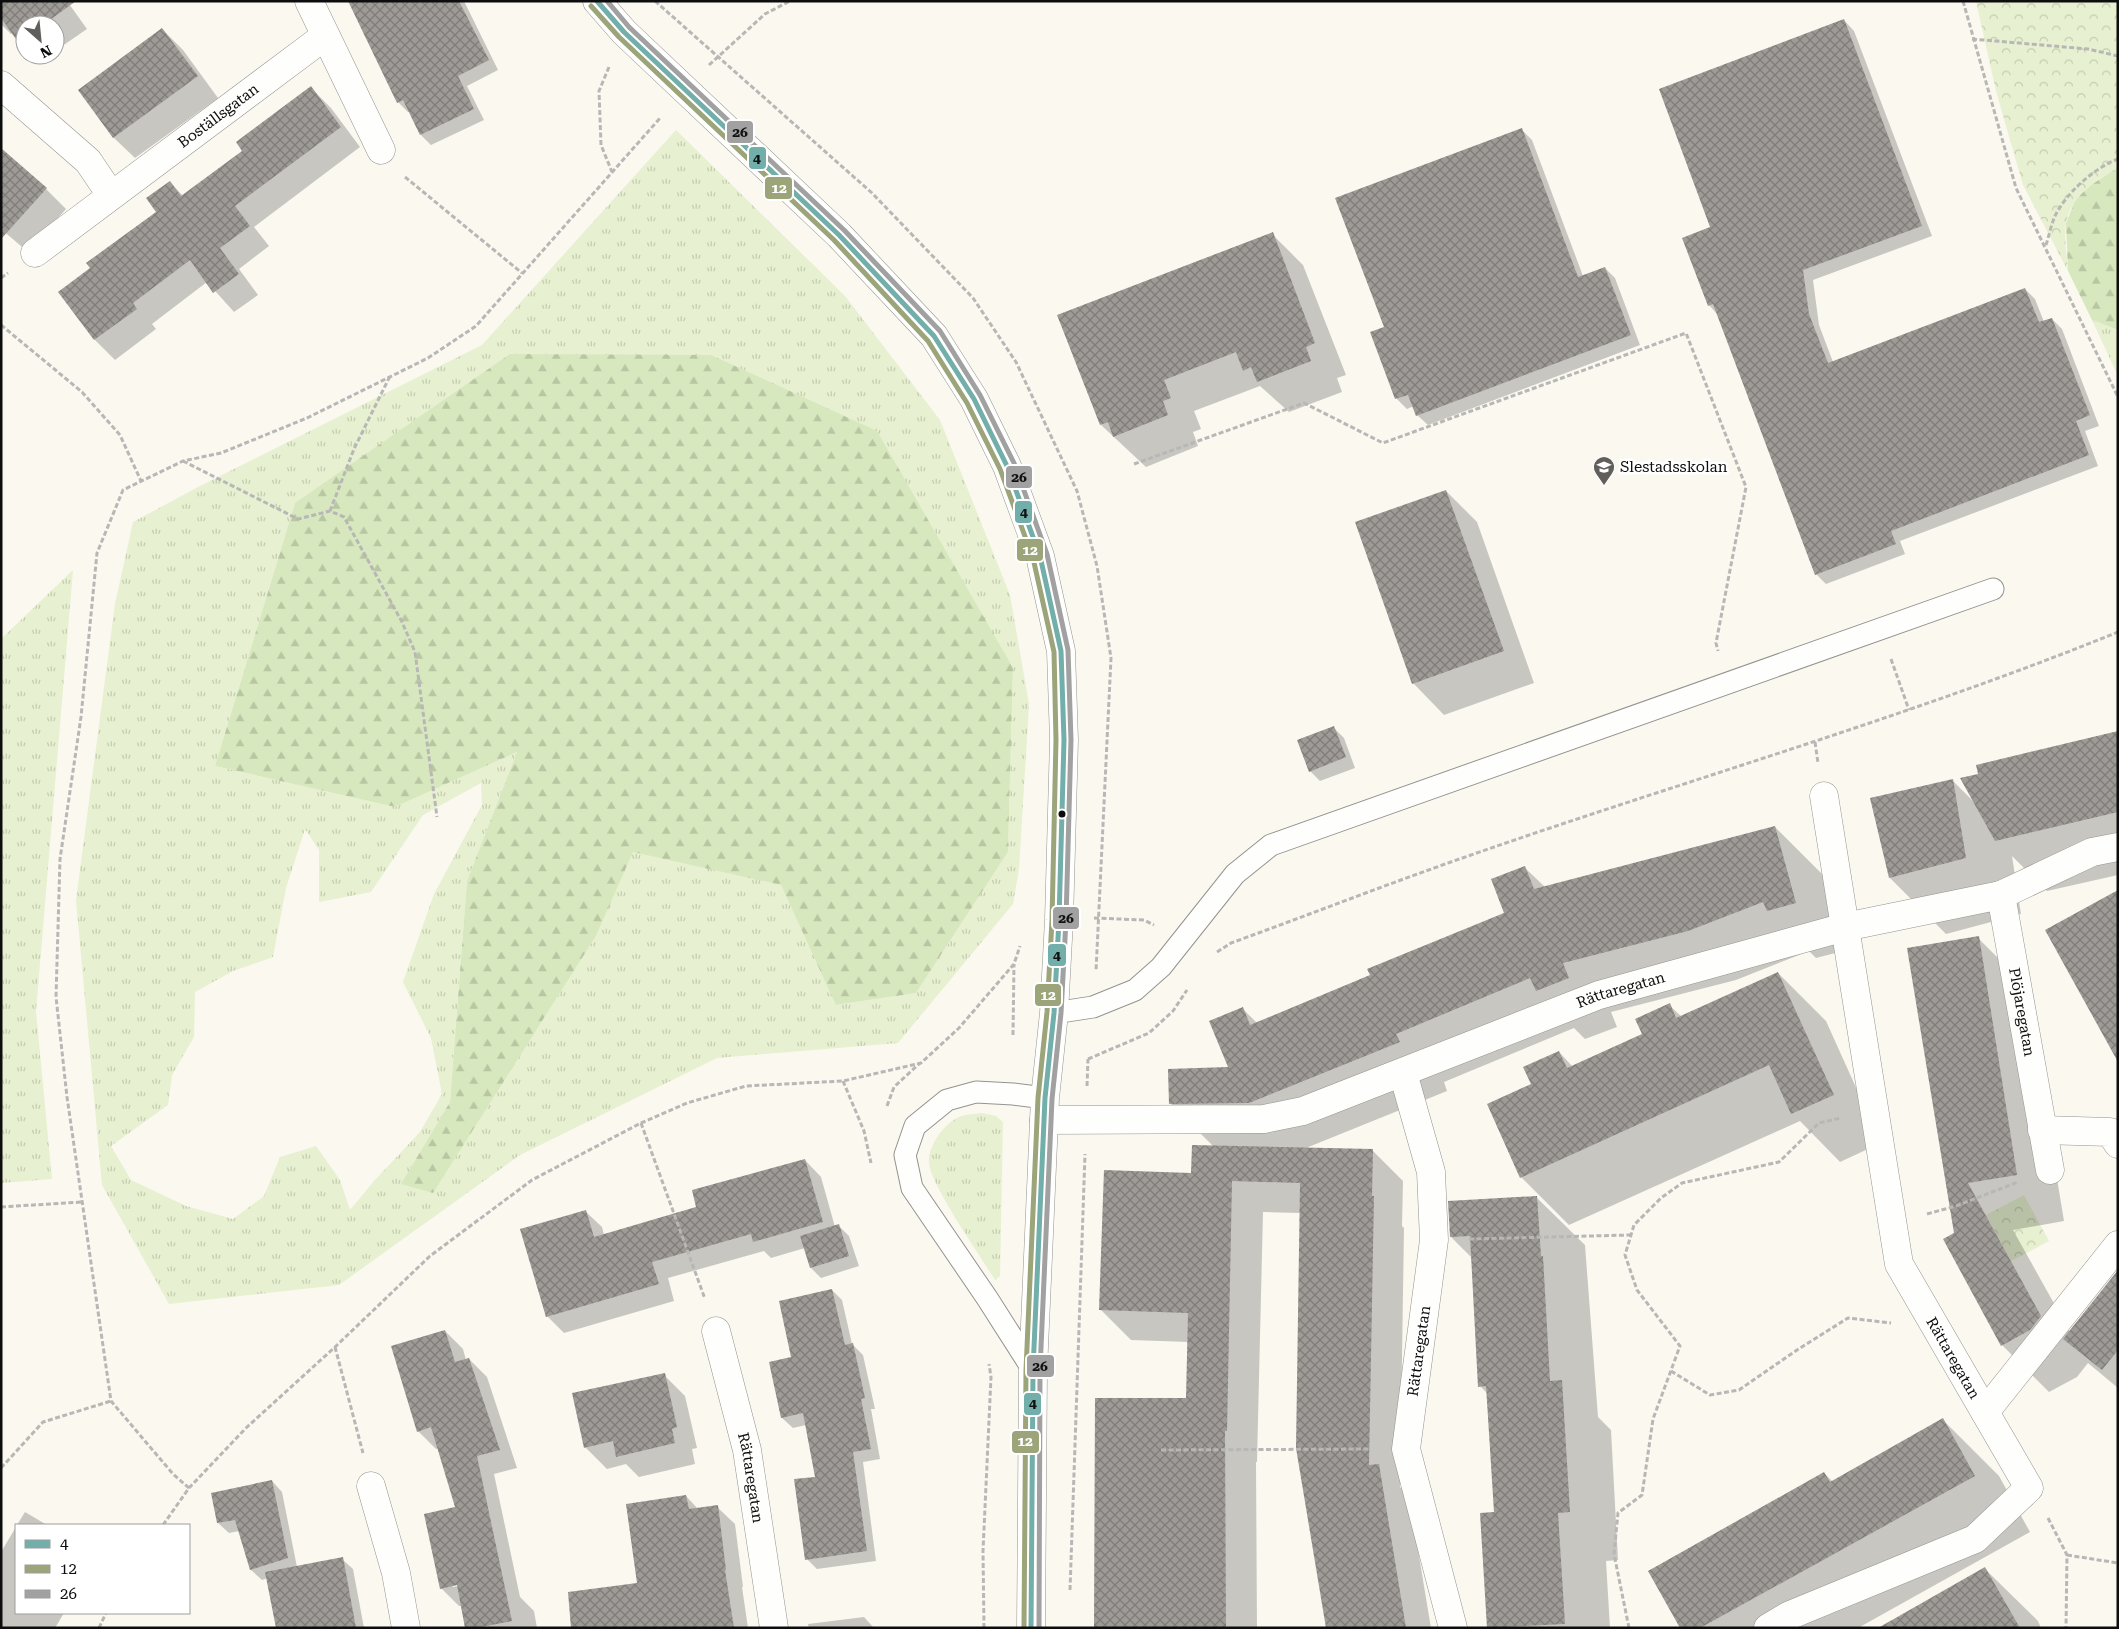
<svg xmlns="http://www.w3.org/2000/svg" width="2119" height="1629" font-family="'Roboto Serif',serif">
  <defs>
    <pattern id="grass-tufts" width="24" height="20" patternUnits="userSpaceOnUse" patternTransform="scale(1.25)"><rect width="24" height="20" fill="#e7f0d0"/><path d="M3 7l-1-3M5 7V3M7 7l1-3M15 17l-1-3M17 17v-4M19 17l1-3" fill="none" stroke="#c5cdb1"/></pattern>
    <pattern id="forest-firs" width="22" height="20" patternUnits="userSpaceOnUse" patternTransform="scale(1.25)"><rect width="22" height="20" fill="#d8e8be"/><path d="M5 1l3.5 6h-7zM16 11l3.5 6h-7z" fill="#b8c6a2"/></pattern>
    <pattern id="park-crowns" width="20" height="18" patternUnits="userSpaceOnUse" patternTransform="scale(1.25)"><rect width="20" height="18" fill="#e7f0d0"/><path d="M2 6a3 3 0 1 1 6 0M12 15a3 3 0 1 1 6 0" fill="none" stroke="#c5cdb1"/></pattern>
    <pattern id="building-cross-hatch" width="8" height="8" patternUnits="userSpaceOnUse" patternTransform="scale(1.25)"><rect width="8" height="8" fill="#9e9a96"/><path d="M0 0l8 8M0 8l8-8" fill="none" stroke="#7f7c79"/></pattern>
  </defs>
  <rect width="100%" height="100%" fill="#fbf8f0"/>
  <g fill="url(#grass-tufts)" fill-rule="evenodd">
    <path d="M676 130 845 296 940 420 1010 595 1029 704 1019 869 1013 904 898 1043 717 1058 520 1155 339 1285 169 1304 102 1185 76 900 115 604 133 522 200 486 482 345ZM295 503 1013 668 1008 852 916 993 837 1005 781 885 633 851 596 936 433 1192 402 1183 450 1102 467 881 517 752 395 807 215 766ZM481 783 482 805 434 894 403 982 431 1038 442 1094 420 1132 374 1181 350 1210 340 1180 316 1146 280 1157 264 1196 233 1219 186 1206 131 1180 111 1146 168 1105 172 1075 194 1037 195 992 233 971 273 957 286 888 305 829 319 850V902L371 892 423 815Z"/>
    <path d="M2092 320 2118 330V376Z"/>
    <path d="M73 570 36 1011 52 1179 1 1183V639Z"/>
    <path d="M982 1113 996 1116 1003 1122 1000 1276 995 1280C981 1256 931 1186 929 1163 928 1145 944 1124 959 1117 966 1114 975 1114 982 1113Z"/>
  </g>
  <g fill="url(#forest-firs)">
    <path d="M2118 167V330L2092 320 2068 271 2066 223 2076 198 2091 185Z"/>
    <path d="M510 354 711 355 877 431 1013 668 1008 852 916 993 836 1005 781 885 633 852 596 936 433 1193 401 1184 450 1102 467 881 517 752 395 807 215 766 295 503Z"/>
  </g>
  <g fill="url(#park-crowns)">
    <path d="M1976 1H2118V167C2096 181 2071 195 2066 224 2064 238 2067 256 2068 271L2023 185 1996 91Z"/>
    <path d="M2024 1195 2049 1241 2011 1261 1986 1215Z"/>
  </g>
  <g fill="#0003" fill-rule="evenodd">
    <path d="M1 1H67L87 29 55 51V25H25V47L13 33 11 34 1 24Z"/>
    <path d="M350 1H464L498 70 467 86 484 120 431 145 421 135 410 111 408 112 398 102Z"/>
    <path d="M1844 20 1854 31 1932 236 1813 280 1819 325 1833 362 2025 289 2035 299 2044 322 2052 319 2062 329 2099 426 2085 431 2098 466 1900 541 1905 554 1826 584 1816 574 1717 314 1709 305 1712 228Z"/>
    <path d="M162 29 183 50 218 98 135 158 114 138 80 90Z"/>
    <path d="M33 55H50L40 62Z"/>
    <path d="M311 88 331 108 360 147 254 227 269 246 239 269 258 295 234 312 207 282 152 324 156 329 115 360 95 340 60 293 92 269 158 212 170 182 183 196 244 151Z"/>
    <path d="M1521 129 1532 140 1583 276 1605 268 1615 278 1640 345 1428 425 1417 415 1414 406 1407 409 1396 398 1386 328Z"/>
    <path d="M46 189 66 209 28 252 1 229Z"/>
    <path d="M1272 234 1303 265 1346 375 1337 378 1342 392 1289 412 1260 386 1194 411 1201 429 1193 432 1198 446 1146 467 1101 425Z"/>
    <path d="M1446 491 1477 522 1534 683 1444 715 1413 683Z"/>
    <path d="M1334 728 1344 738 1355 768 1320 781 1310 771Z"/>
    <path d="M2118 733V875L2047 891 2012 856 2021 914 1946 934 1890 878 1953 781 1975 803 1980 775Z"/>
    <path d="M1775 827 1824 876 1843 951 1816 958 1809 951 1736 980 1611 1012 1617 1027 1585 1039 1574 1028 1444 1082 1447 1091 1306 1148 1372 1150 1403 1181 1402 1226 1404 1228 1400 1487 1409 1496 1431 1628H1327L1301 1213 1263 1212 1257 1462H1256L1257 1628H1095L1188 1399 1189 1342 1131 1340 1100 1309 1213 1146 1170 1103 1229 1068 1243 1009 1257 1023 1371 976 1506 913 1524 867 1545 887Z"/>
    <path d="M1978 938 2025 985 2064 1221 2013 1230 2070 1332 2118 1271V1388L2088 1363 2077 1377 2049 1392 2002 1345 1955 1234Z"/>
    <path d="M1778 973 1826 1021 1881 1143 1840 1162 1800 1121 1569 1225 1521 1177 1533 1085 1559 1052 1573 1067 1643 1034 1669 1005 1682 1017Z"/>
    <path d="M805 1160 821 1177 835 1227 839 1226 849 1236 859 1266 821 1278 811 1268 805 1248 771 1258 764 1251 668 1278 674 1301 564 1333 547 1316 585 1211 602 1227 604 1235 698 1207Z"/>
    <path d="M1536 1197 1585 1245 1598 1417 1611 1430 1618 1560 1606 1561 1610 1628H1489L1495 1513 1488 1394 1480 1386 1472 1258 1451 1237Z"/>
    <path d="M832 1290 842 1300 852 1344 863 1355 875 1409H871L880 1459 863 1462 876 1561 817 1569 807 1559 816 1478 806 1425 793 1428 782 1418 793 1358Z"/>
    <path d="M445 1331 463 1349 466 1360 469 1359 487 1377 517 1468 494 1474 520 1597 534 1611 537 1628H466L462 1606H459L441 1588 457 1508 439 1448 436 1449 418 1431ZM453 1585H463L453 1587Z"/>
    <path d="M664 1375 685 1396 697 1448 692 1449 695 1464 639 1477 626 1464 607 1469 586 1448Z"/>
    <path d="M1943 1420 1999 1476 2030 1532 1858 1628H1682L1824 1473 1833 1482Z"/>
    <path d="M272 1481 282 1492 297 1567 342 1559 353 1569 364 1628H278L268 1578 262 1580 251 1570 239 1531 229 1533 218 1523Z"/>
    <path d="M686 1496 698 1509 717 1507 735 1524 743 1587H742L748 1628H584L638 1584Z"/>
    <path d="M25 1512 47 1525H17Z"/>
    <path d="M16 1527V1613H64L55 1628H1V1552Z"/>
    <path d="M1985 1569 2038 1621 2041 1628H1881Z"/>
    <path d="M864 1617 874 1628H809L808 1624Z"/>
  </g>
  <g fill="url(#building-cross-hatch)">
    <path d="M1 1H76L43 25H25V38L18 42 1 18Z"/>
    <path d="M348 1H459L489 60 458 76 474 109 420 135 403 100 397 103Z"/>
    <path d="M1844 19 1922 226 1803 270 1809 314 1828 363 2025 288 2039 322 2052 318 2090 415 2076 421 2089 455 1891 531 1896 544 1815 575 1713 304 1708 306 1682 238 1710 227 1659 89Z"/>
    <path d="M162 28 198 76 113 138 78 90Z"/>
    <path d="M311 86 341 127 235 206 250 226 220 248 239 274 213 293 190 260 133 303 137 309 94 340 58 292 90 268 86 263 156 212 146 198 170 181 181 196 242 151 236 142Z"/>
    <path d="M1522 128 1578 277 1605 267 1631 335 1416 416 1408 395 1395 399 1370 332 1384 327 1335 198Z"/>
    <path d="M1 148 47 188 1 239Z"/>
    <path d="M1273 232 1315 343 1306 347 1311 361 1257 382 1251 367 1243 371 1236 352 1164 380 1171 398 1163 401 1168 415 1113 437 1108 422 1100 425 1057 315Z"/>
    <path d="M1446 490 1504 651 1412 684 1355 522Z"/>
    <path d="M1334 726 1346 757 1309 772 1297 740Z"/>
    <path d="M2118 731V812L1995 841 1960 778 1978 774 1976 765Z"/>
    <path d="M1953 779 1966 858 1889 878 1870 798Z"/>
    <path d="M1775 826 1796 903 1767 911 1763 902 1688 931 1563 963 1569 978 1536 991 1530 978 1396 1034 1400 1042 1249 1103 1169 1104 1168 1069 1228 1067 1209 1021 1243 1007 1250 1025 1370 975 1367 969 1504 913 1491 879 1525 866 1534 889Z"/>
    <path d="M2118 890V1062L2045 930Z"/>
    <path d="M1979 936 2017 1175 1968 1183 2041 1316 2030 1330 2001 1346 1943 1239 1954 1233 1907 948Z"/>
    <path d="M1778 972 1834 1095 1791 1114 1769 1065 1520 1178 1487 1104 1531 1084 1523 1067 1559 1051 1567 1068 1642 1034 1635 1019 1670 1003 1676 1018Z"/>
    <path d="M1192 1145 1373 1149 1372 1196H1374L1369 1465 1379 1464 1406 1628H1326L1296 1448 1300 1183 1232 1181 1227 1431H1225L1226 1628H1094L1095 1398H1186L1188 1313 1099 1310 1104 1170 1191 1173Z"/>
    <path d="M805 1159 823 1222 753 1242 751 1234 652 1262 659 1284 546 1317 520 1229 586 1210 594 1237 696 1207 692 1190Z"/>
    <path d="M1537 1196 1541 1256H1543L1550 1381 1562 1380 1570 1512 1558 1513 1565 1624 1487 1628 1480 1513 1494 1512 1486 1386 1478 1387 1470 1236 1450 1237 1448 1201Z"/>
    <path d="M839 1224 849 1256 810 1268 800 1236Z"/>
    <path d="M2118 1270V1350L2102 1370 2063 1339Z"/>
    <path d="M832 1289 845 1345 853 1343 865 1398 861 1399 871 1449 853 1452 867 1551 805 1560 794 1479 815 1477 803 1413 781 1418 769 1362 791 1357 779 1301Z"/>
    <path d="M445 1330 455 1362 469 1358 500 1450 477 1456 512 1621 476 1628H465L457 1585 440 1589 424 1514 455 1507 431 1427 417 1432 391 1346Z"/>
    <path d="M665 1373 677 1427 672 1429 675 1443 616 1457 613 1441 584 1448 572 1393Z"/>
    <path d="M1943 1418 1975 1476 1700 1628H1680L1648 1571 1824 1472 1830 1482Z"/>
    <path d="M272 1480 288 1558 250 1570 235 1520 217 1523 211 1493Z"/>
    <path d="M686 1495 689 1509 718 1505 726 1570H725L734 1628H571L568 1592 637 1583 626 1504Z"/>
    <path d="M343 1557 356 1628H276L265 1572Z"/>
    <path d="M1985 1567 2020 1628H1878Z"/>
  </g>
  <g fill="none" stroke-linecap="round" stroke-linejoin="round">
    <g stroke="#94938f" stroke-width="23">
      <g id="lane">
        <path d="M1054 1013 1093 1007 1135 990 1161 967 1235 874 1271 845 1993 589"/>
        <path d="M1033 1370 987 1298 912 1188 905 1155 915 1126 947 1100 976 1092 1013 1094 1045 1098"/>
      </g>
    </g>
    <g stroke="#94938f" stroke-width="29">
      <g id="street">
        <path d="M309 1 381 150"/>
        <path d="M597 1 624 32 839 235 934 336 974 399 1007 466 1040 556 1061 651 1064 740 1059 920 1054 1013 1045 1098 1033 1370 1031 1628"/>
        <path d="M1 85 88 161 111 195"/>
        <path id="s1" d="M35 253 325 36"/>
        <path d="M2001 895 2092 852 2118 847"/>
        <path d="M1403 1073 1431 1172 1434 1240 1406 1449 1453 1628"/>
        <path id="s2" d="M1044 1120 1264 1119 1303 1111 1599 995 1845 927 2001 895 2050 1170"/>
        <path d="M2042 1130 2110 1132 2118 1144"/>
        <path id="s3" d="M716 1331 747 1450 774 1628"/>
        <path d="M1985 1412 2118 1245"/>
        <path d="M371 1486 396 1573 406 1628"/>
        <path d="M1768 1628 1788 1616 1975 1539 2029 1488 1899 1264 1824 796"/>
      </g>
    </g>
    <g stroke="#b8b7b6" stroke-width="3" stroke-dasharray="5 2.5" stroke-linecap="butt">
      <path d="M655 1 872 193 973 298 1016 362 1077 491 1097 566 1111 658 1096 971"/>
      <path d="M1963 1 2016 188 2118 397"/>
      <path d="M1972 39 2088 49 2118 56"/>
      <path d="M709 65 765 14 790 1"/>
      <path d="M609 67 599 91 601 145 612 172"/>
      <path d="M405 177 522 273"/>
      <path d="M2046 245C2049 236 2051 225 2055 216 2066 193 2094 168 2118 159"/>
      <path d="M1 278 8 273"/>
      <path d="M1 325 82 392 120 435 141 481"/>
      <path d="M183 461 298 519 330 511 344 517 402 622 415 652 437 817"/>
      <path d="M1134 464 1304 403 1383 443 1686 333 1746 487 1716 643 1718 651"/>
      <path d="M330 511 354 449 390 376"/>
      <path d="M1891 659 1909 710"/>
      <path d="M1815 742 1818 763"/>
      <path d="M1094 918 1144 920 1154 925"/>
      <path d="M1217 952 1231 943C1311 914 1390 883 1471 855 1686 780 1906 718 2118 632"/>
      <path d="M1013 1035 1014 964"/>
      <path d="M1088 1059 1149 1033 1173 1011 1187 990"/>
      <path d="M843 1081 864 1131 871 1163"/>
      <path d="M1087 1086 1088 1059"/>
      <path d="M887 1106 894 1087 920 1063"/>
      <path d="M641 1123 705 1299"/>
      <path d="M1 1207 82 1202"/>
      <path d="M1927 1214 1956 1206 2018 1182"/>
      <path d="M1469 1239 1631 1235"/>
      <path d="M335 1347 363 1453"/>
      <path d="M1671 1371 1710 1395 1739 1390 1797 1350 1848 1318 1891 1323"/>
      <path d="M1161 1450 1370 1449"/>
      <path d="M1 1468 43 1422 111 1401"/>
      <path d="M189 1488 173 1474 111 1401 67 1097 56 997 60 859 81 717 97 553 123 490 183 461 221 453 307 418 428 358 476 326 661 117"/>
      <path d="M2048 1518 2067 1555 2066 1628"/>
      <path d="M163 1525 189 1488 246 1428 335 1347 430 1256 532 1180 641 1123 687 1103 746 1086 843 1081 921 1063 959 1028 1014 964 1020 946"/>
      <path d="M2067 1555 2118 1563"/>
      <path d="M1070 1590 1085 1154"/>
      <path d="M99 1628 106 1613"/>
      <path d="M984 1628 983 1551 991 1377 989 1364"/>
      <path d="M1629 1628 1614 1554 1618 1513 1642 1495 1653 1419 1680 1346 1637 1290 1625 1255 1634 1225 1661 1198 1682 1183 1779 1162 1819 1123 1840 1118"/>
    </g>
    <use href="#lane" stroke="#fefefd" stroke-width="21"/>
    <use href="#street" stroke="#fefefd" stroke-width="28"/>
    <g stroke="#fff" stroke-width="9">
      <path id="bus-1" d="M597 1 624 32 839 235 934 336 974 399 1007 466 1040 556 1061 651 1064 740 1059 920 1054 1013 1045 1098 1033 1370 1031 1628"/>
    </g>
    <g stroke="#fff" stroke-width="9">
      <path id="bus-2" d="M591 6 619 37 834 240 928 341 967 403 1000 469 1033 558 1054 652 1056 740 1052 920 1047 1012 1038 1098 1026 1370 1024 1628"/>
    </g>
    <g stroke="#fff" stroke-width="9">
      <path id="bus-3" d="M607 1 629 27 844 230 940 331 980 395 1014 463 1047 554 1068 650 1071 740 1066 920 1061 1013 1052 1099 1040 1370 1039 1628"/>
    </g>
    <use href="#bus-1" stroke="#72aeaa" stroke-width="5"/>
    <use href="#bus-2" stroke="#9ca47a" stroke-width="5"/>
    <use href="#bus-3" stroke="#a1a1a1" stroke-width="5"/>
  </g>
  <defs>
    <g id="school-pin" transform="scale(1.125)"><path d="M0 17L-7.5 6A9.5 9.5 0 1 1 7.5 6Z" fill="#605f5c" stroke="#fff"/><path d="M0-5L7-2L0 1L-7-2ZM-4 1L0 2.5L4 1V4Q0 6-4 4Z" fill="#fff"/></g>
  </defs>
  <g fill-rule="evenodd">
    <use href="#school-pin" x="1604" y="467"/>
  </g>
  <circle fill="#0d0d0d" stroke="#fff" stroke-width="2" cx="1062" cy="814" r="4.5"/>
  <g text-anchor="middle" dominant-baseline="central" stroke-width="5" stroke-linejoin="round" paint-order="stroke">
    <g font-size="15" fill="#0d0d0d" stroke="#fff">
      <text stroke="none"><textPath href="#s1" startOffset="229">Boställsgatan</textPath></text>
      <text stroke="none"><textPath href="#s2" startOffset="600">Rättaregatan</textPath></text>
      <text stroke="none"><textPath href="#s2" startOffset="1111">Plöjaregatan</textPath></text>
      <text transform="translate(1419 1351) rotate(-82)">Rättaregatan</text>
      <text transform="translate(1953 1358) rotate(60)">Rättaregatan</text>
      <text stroke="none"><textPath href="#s3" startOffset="151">Rättaregatan</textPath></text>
    </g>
    <g font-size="15" fill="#0d0d0d" stroke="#fff" text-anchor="start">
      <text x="1620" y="467">Slestadsskolan</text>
    </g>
  </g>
  <g stroke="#fff" stroke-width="2">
    <rect x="726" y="120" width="28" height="24" rx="5" fill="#a1a1a1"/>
    <rect x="748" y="146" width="19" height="24" rx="5" fill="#72aeaa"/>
    <rect x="764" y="176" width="29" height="24" rx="5" fill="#9ca47a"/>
    <rect x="1005" y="465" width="28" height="24" rx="5" fill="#a1a1a1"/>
    <rect x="1014" y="500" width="19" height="24" rx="5" fill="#72aeaa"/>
    <rect x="1016" y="538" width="28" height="24" rx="5" fill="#9ca47a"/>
    <rect x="1052" y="906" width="28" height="24" rx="5" fill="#a1a1a1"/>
    <rect x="1047" y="943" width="20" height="24" rx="5" fill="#72aeaa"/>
    <rect x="1034" y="983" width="28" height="24" rx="5" fill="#9ca47a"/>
    <rect x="1026" y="1354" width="29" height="24" rx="5" fill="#a1a1a1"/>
    <rect x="1023" y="1392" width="19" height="24" rx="5" fill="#72aeaa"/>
    <rect x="1011" y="1430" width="29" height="24" rx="5" fill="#9ca47a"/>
  </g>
  <g font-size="14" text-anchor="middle" font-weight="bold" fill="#fff">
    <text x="779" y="193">12</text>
    <text x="1030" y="555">12</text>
    <text x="1048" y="1000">12</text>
    <text x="1025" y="1446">12</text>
  </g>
  <g font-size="14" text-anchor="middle" font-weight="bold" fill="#111">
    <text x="740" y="137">26</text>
    <text x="757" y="163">4</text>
    <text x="1019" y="482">26</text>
    <text x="1024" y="517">4</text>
    <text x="1066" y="923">26</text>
    <text x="1057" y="960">4</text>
    <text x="1040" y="1371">26</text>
    <text x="1033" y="1408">4</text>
  </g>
  <rect width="2119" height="1629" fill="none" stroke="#0d0d0d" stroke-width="5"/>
  <rect x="15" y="1524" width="175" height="90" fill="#ffffff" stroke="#9e9e9e"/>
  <rect x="25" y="1540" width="25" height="8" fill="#72aeaa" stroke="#9e9e9e"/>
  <text x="60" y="1549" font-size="15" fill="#0d0d0d">4</text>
  <rect x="25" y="1565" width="25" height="8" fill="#9ca47a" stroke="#9e9e9e"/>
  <text x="60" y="1574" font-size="15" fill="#0d0d0d">12</text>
  <rect x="25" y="1590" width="25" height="8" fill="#a1a1a1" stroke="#9e9e9e"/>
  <text x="60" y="1599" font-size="15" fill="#0d0d0d">26</text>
  <g transform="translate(40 40) rotate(153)"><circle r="24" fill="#ffffff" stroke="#9e9e9e"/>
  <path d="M0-4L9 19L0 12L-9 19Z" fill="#605f5c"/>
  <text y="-8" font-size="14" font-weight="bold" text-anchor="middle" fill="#0d0d0d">N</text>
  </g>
</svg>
